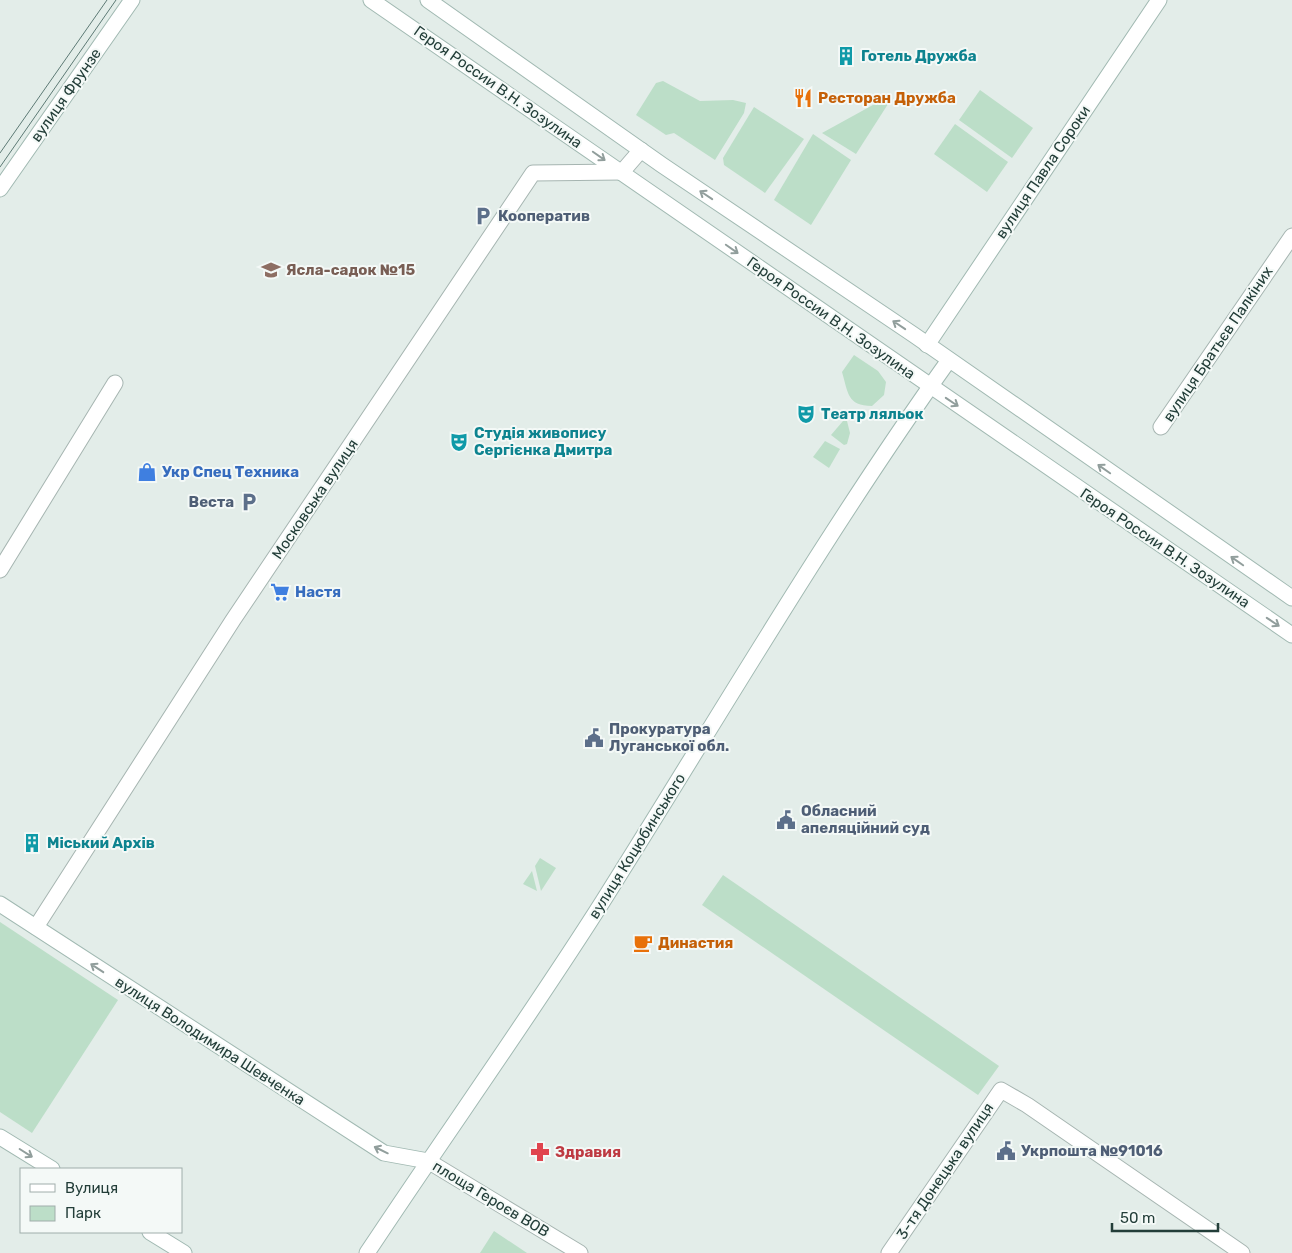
<svg xmlns="http://www.w3.org/2000/svg" width="1292" height="1253" font-family="Rubik,sans-serif">
  <rect width="100%" height="100%" fill="#e3ede9"/>
  <g fill="#bcdec8">
    <path d="M663 81 700 101 733 100 746 103 744 113 715 160 674 133 666 135 636 115 656 83Z"/>
    <path d="M980 90 1033 128 1012 158 959 120Z"/>
    <path d="M882 100 888 104 856 154 822 133Z"/>
    <path d="M754 107 804 139 765 193 724 165 723 158Z"/>
    <path d="M955 124 1008 162 987 192 934 154Z"/>
    <path d="M813 134 851 160 811 225 774 200Z"/>
    <path d="M854 355 878 371 886 382 884 395 872 406C847 406 848 392 842 372Z"/>
    <path d="M843 421H847L850 433 847 444 844 445 831 435Z"/>
    <path d="M825 441 840 449 829 468 813 457Z"/>
    <path d="M540 858 556 868 541 891 535 866Z"/>
    <path d="M532 871 537 891 523 884Z"/>
    <path d="M723 875 999 1066 978 1095 702 905Z"/>
    <path d="M0 922 118 1000 32 1133 0 1112Z"/>
    <path d="M494 1231 527 1253H480Z"/>
  </g>
  <g fill="none" stroke-linecap="round" stroke-linejoin="round">
    <g stroke="#a6b5b1" stroke-width="17">
      <g id="street">
        <path d="M1161 427 1292 236"/>
        <path d="M0 570 115 383"/>
        <path d="M36 927 233 620 533 173 622 172 641 150"/>
        <path d="M428 1161 580 1253"/>
        <path d="M889 1253 1001 1090 1027 1105 1242 1253"/>
      </g>
    </g>
    <g stroke="#a1b9b2" stroke-width="17">
      <g id="secondary">
        <path d="M371 0 1292 635"/>
        <path d="M428 0 662 165 914 335 1292 598"/>
        <path d="M0 189 132 0"/>
        <path d="M927 345 1159 0"/>
        <path d="M0 904 384 1153 428 1161"/>
        <path d="M0 1137 52 1169"/>
        <path d="M150 1232 184 1253"/>
        <path d="M367 1253C445 1135 527 1021 603 901 717 720 825 534 949 360"/>
      </g>
    </g>
    <use href="#street" stroke="#fff" stroke-width="15"/>
    <use href="#secondary" stroke="#fff" stroke-width="15"/>
    <g stroke="#5d7a75" stroke-width="1">
      <path d="M0 153 107 0"/>
      <path d="M0 167 116 0"/>
    </g>
  </g>
  <defs><path id="oneway-shaft" d="M-6 0H5M1.5-3L5.5 0L1.5 3" fill="none" stroke-width="1.6" stroke-linecap="round" stroke-linejoin="round" transform="scale(1.25)"/></defs>
  <g stroke="#919e9c">
    <use href="#oneway-shaft" transform="translate(599 156) rotate(35)"/>
    <use href="#oneway-shaft" transform="translate(706 195) rotate(-146)"/>
    <use href="#oneway-shaft" transform="translate(732 249) rotate(35)"/>
    <use href="#oneway-shaft" transform="translate(899 325) rotate(-146)"/>
    <use href="#oneway-shaft" transform="translate(952 402) rotate(34)"/>
    <use href="#oneway-shaft" transform="translate(1104 469) rotate(-145)"/>
    <use href="#oneway-shaft" transform="translate(1237 561) rotate(-145)"/>
    <use href="#oneway-shaft" transform="translate(1273 622) rotate(34)"/>
    <use href="#oneway-shaft" transform="translate(97 968) rotate(-147)"/>
    <use href="#oneway-shaft" transform="translate(381 1150) rotate(-154)"/>
    <use href="#oneway-shaft" transform="translate(26 1153) rotate(32)"/>
  </g>
  <defs>
    <g id="building-bare" transform="scale(1.5)"><path d="M-4-6H4V6H1V3H-1V6H-4ZM-2.5-4.3h1.7v1.8h-1.7ZM.8-4.3h1.7v1.8H.8ZM-2.5-1h1.7V.8h-1.7ZM.8-1h1.7V.8H.8Z" fill="#0f9aa8" stroke="#f4f9f7" stroke-width="2.5" paint-order="stroke"/></g>
    <g id="restaurant-bare" transform="scale(1.5)"><path d="M-5-6h1v4h1v-4h1v4h1v-4h1v5L-1.5 .5V6h-2V.5L-5-1ZM5-6V6H3V1.5H1.5Q1.5-4 5-6Z" fill="#e8710a" stroke="#f4f9f7" stroke-width="2.5" paint-order="stroke"/></g>
    <g id="parking-bare" transform="scale(1.5)"><path d="M-3.5-5.5H1a3.5 3.5 0 0 1 0 7H-1V5.5H-3.5ZM-1-3.4V-.6H.8a1.4 1.4 0 0 0 0-2.8Z" fill="#5c6f8a" stroke="#f4f9f7" stroke-width="2.5" paint-order="stroke"/></g>
    <g id="school-bare" transform="scale(1.5)"><path d="M0-5L7-2L0 1L-7-2ZM-4 1L0 2.5L4 1V4Q0 6-4 4Z" fill="#8d6e63" stroke="#f4f9f7" stroke-width="2.5" paint-order="stroke"/></g>
    <g id="theatre-bare" transform="scale(1.5)"><path d="M-5-5.5Q0-4 5-5.5V0Q5 5 0 6Q-5 5-5 0ZM-3.3-2.5H-1v1.5H-3.3ZM1-2.5H3.3v1.5H1ZM-2.8 1Q0 5.5 2.8 1Z" fill="#0f9aa8" stroke="#f4f9f7" stroke-width="2.5" paint-order="stroke"/></g>
    <g id="shop-bare" transform="scale(1.5)"><path d="M-5-2.5h2.3a2.7 3.5 0 0 1 5.4 0H5L5.5 6h-11ZM-1.5-2.5h3a1.5 2.3 0 0 0-3 0Z" fill="#3f7fe0" stroke="#f4f9f7" stroke-width="2.5" paint-order="stroke"/></g>
    <g id="supermarket-bare" transform="scale(1.5)"><path d="M-6-5.5h2.5l.6 2H6L4.5 2H-2.5L-4.4-4H-6ZM-1.5 3.2a1.3 1.3 0 1 0 .1 0ZM3 3.2a1.3 1.3 0 1 0 .1 0Z" fill="#3f7fe0" stroke="#f4f9f7" stroke-width="2.5" paint-order="stroke"/></g>
    <g id="civic-bare" transform="scale(1.5)"><path d="M-.6-6.5H3V-4.5H.6V-3L4-1V1h2V6H-6V1h2V-1L-.6-3ZM-1.2 2.5V6h2.4V2.5Z" fill="#5c6f8a" stroke="#f4f9f7" stroke-width="2.5" paint-order="stroke"/></g>
    <g id="cafe-bare" transform="scale(1.5)"><path d="M-5.5-4.5H6V0H3Q3 3.5 0 3.5H-2.5Q-5.5 3.5-5.5 0ZM3-3.2v2h1.7v-2ZM-6 4.5H4V6H-6Z" fill="#e8710a" stroke="#f4f9f7" stroke-width="2.5" paint-order="stroke"/></g>
    <g id="pharmacy-bare" transform="scale(1.5)"><path d="M-2-6h4v4h4v4h-4v4h-4v-4h-4v-4h4Z" fill="#e0444e" stroke="#f4f9f7" stroke-width="2.5" paint-order="stroke"/></g>
  </defs>
  <g fill-rule="evenodd">
    <use href="#building-bare" x="846" y="56"/>
    <use href="#restaurant-bare" x="803" y="98"/>
    <use href="#parking-bare" x="483" y="216"/>
    <use href="#school-bare" x="271" y="270"/>
    <use href="#theatre-bare" x="806" y="414"/>
    <use href="#theatre-bare" x="459" y="442"/>
    <use href="#shop-bare" x="147" y="472"/>
    <use href="#parking-bare" x="249" y="502"/>
    <use href="#supermarket-bare" x="280" y="592"/>
    <use href="#civic-bare" x="594" y="738"/>
    <use href="#civic-bare" x="786" y="820"/>
    <use href="#building-bare" x="32" y="843"/>
    <use href="#cafe-bare" x="643" y="943"/>
    <use href="#civic-bare" x="1006" y="1151"/>
    <use href="#pharmacy-bare" x="540" y="1152"/>
  </g>
  <g text-anchor="middle" dominant-baseline="central" stroke-width="4" stroke-linejoin="round" paint-order="stroke">
    <g font-size="15" font-weight="bold" fill="#0d838f" stroke="#f4f9f7" text-anchor="start">
      <text x="861" y="56">Готель Дружба</text>
      <text x="821" y="414">Театр ляльок</text>
      <text x="474" y="433">Студія живопису<tspan x="474" dy="17">Сергієнка Дмитра</tspan></text>
      <text x="47" y="843">Міський Архів</text>
    </g>
    <g font-size="15" fill="#233e39" stroke="#f4f9f7">
      <text transform="translate(498 87) rotate(35)">Героя России В.Н. Зозулина</text>
      <text transform="translate(66 95) rotate(-55)">вулиця Фрунзе</text>
      <text transform="translate(1043 172) rotate(-56)">вулиця Павла Сороки</text>
      <text transform="translate(831 318) rotate(35)">Героя России В.Н. Зозулина</text>
      <text transform="translate(1218 344) rotate(-56)">вулиця Братьєв Палкіних</text>
      <text transform="translate(315 499) rotate(-56)">Московська вулиця</text>
      <text transform="translate(1165 548) rotate(34)">Героя России В.Н. Зозулина</text>
      <text transform="translate(637 846) rotate(-58)">вулиця Коцюбинського</text>
      <text transform="translate(210 1041) rotate(33)">вулиця Володимира Шевченка</text>
      <text transform="translate(945 1171) rotate(-56)">3-тя Донецька вулиця</text>
      <text transform="translate(491 1199) rotate(31)">площа Героєв ВОВ</text>
    </g>
    <g font-size="15" font-weight="bold" fill="#c56008" stroke="#f4f9f7" text-anchor="start">
      <text x="818" y="98">Ресторан Дружба</text>
      <text x="658" y="943">Династия</text>
    </g>
    <g font-size="15" font-weight="bold" fill="#4e5e75" stroke="#f4f9f7" text-anchor="start">
      <text x="498" y="216">Кооператив</text>
      <text x="234" y="502" text-anchor="end">Веста</text>
      <text x="609" y="729">Прокуратура<tspan x="609" dy="17">Луганської обл.</tspan></text>
      <text x="801" y="811">Обласний<tspan x="801" dy="17">апеляційний суд</tspan></text>
      <text x="1021" y="1151">Укрпошта №91016</text>
    </g>
    <g font-size="15" font-weight="bold" fill="#785e54" stroke="#f4f9f7" text-anchor="start">
      <text x="286" y="270">Ясла-садок №15</text>
    </g>
    <g font-size="15" font-weight="bold" fill="#366cbe" stroke="#f4f9f7" text-anchor="start">
      <text x="162" y="472">Укр Спец Техника</text>
      <text x="295" y="592">Настя</text>
    </g>
    <g font-size="15" font-weight="bold" fill="#be3a42" stroke="#f4f9f7" text-anchor="start">
      <text x="555" y="1152">Здравия</text>
    </g>
  </g>
  <rect x="20" y="1168" width="162" height="65" fill="#f4f9f7" stroke="#a0aeab"/>
  <rect x="30" y="1184" width="25" height="8" fill="#ffffff" stroke="#a0aeab"/>
  <text x="65" y="1193" font-size="15" fill="#233e39">Вулиця</text>
  <rect x="30" y="1206" width="25" height="15" fill="#bcdec8" stroke="#a0aeab"/>
  <text x="65" y="1218" font-size="15" fill="#233e39">Парк</text>
  <path d="M1112 1223v8h106v-8" fill="none" stroke="#233e39" stroke-width="2.5"/>
  <text x="1120" y="1223" font-size="15" fill="#233e39" stroke="#f4f9f7" stroke-width="4" paint-order="stroke">50 m</text>
</svg>
